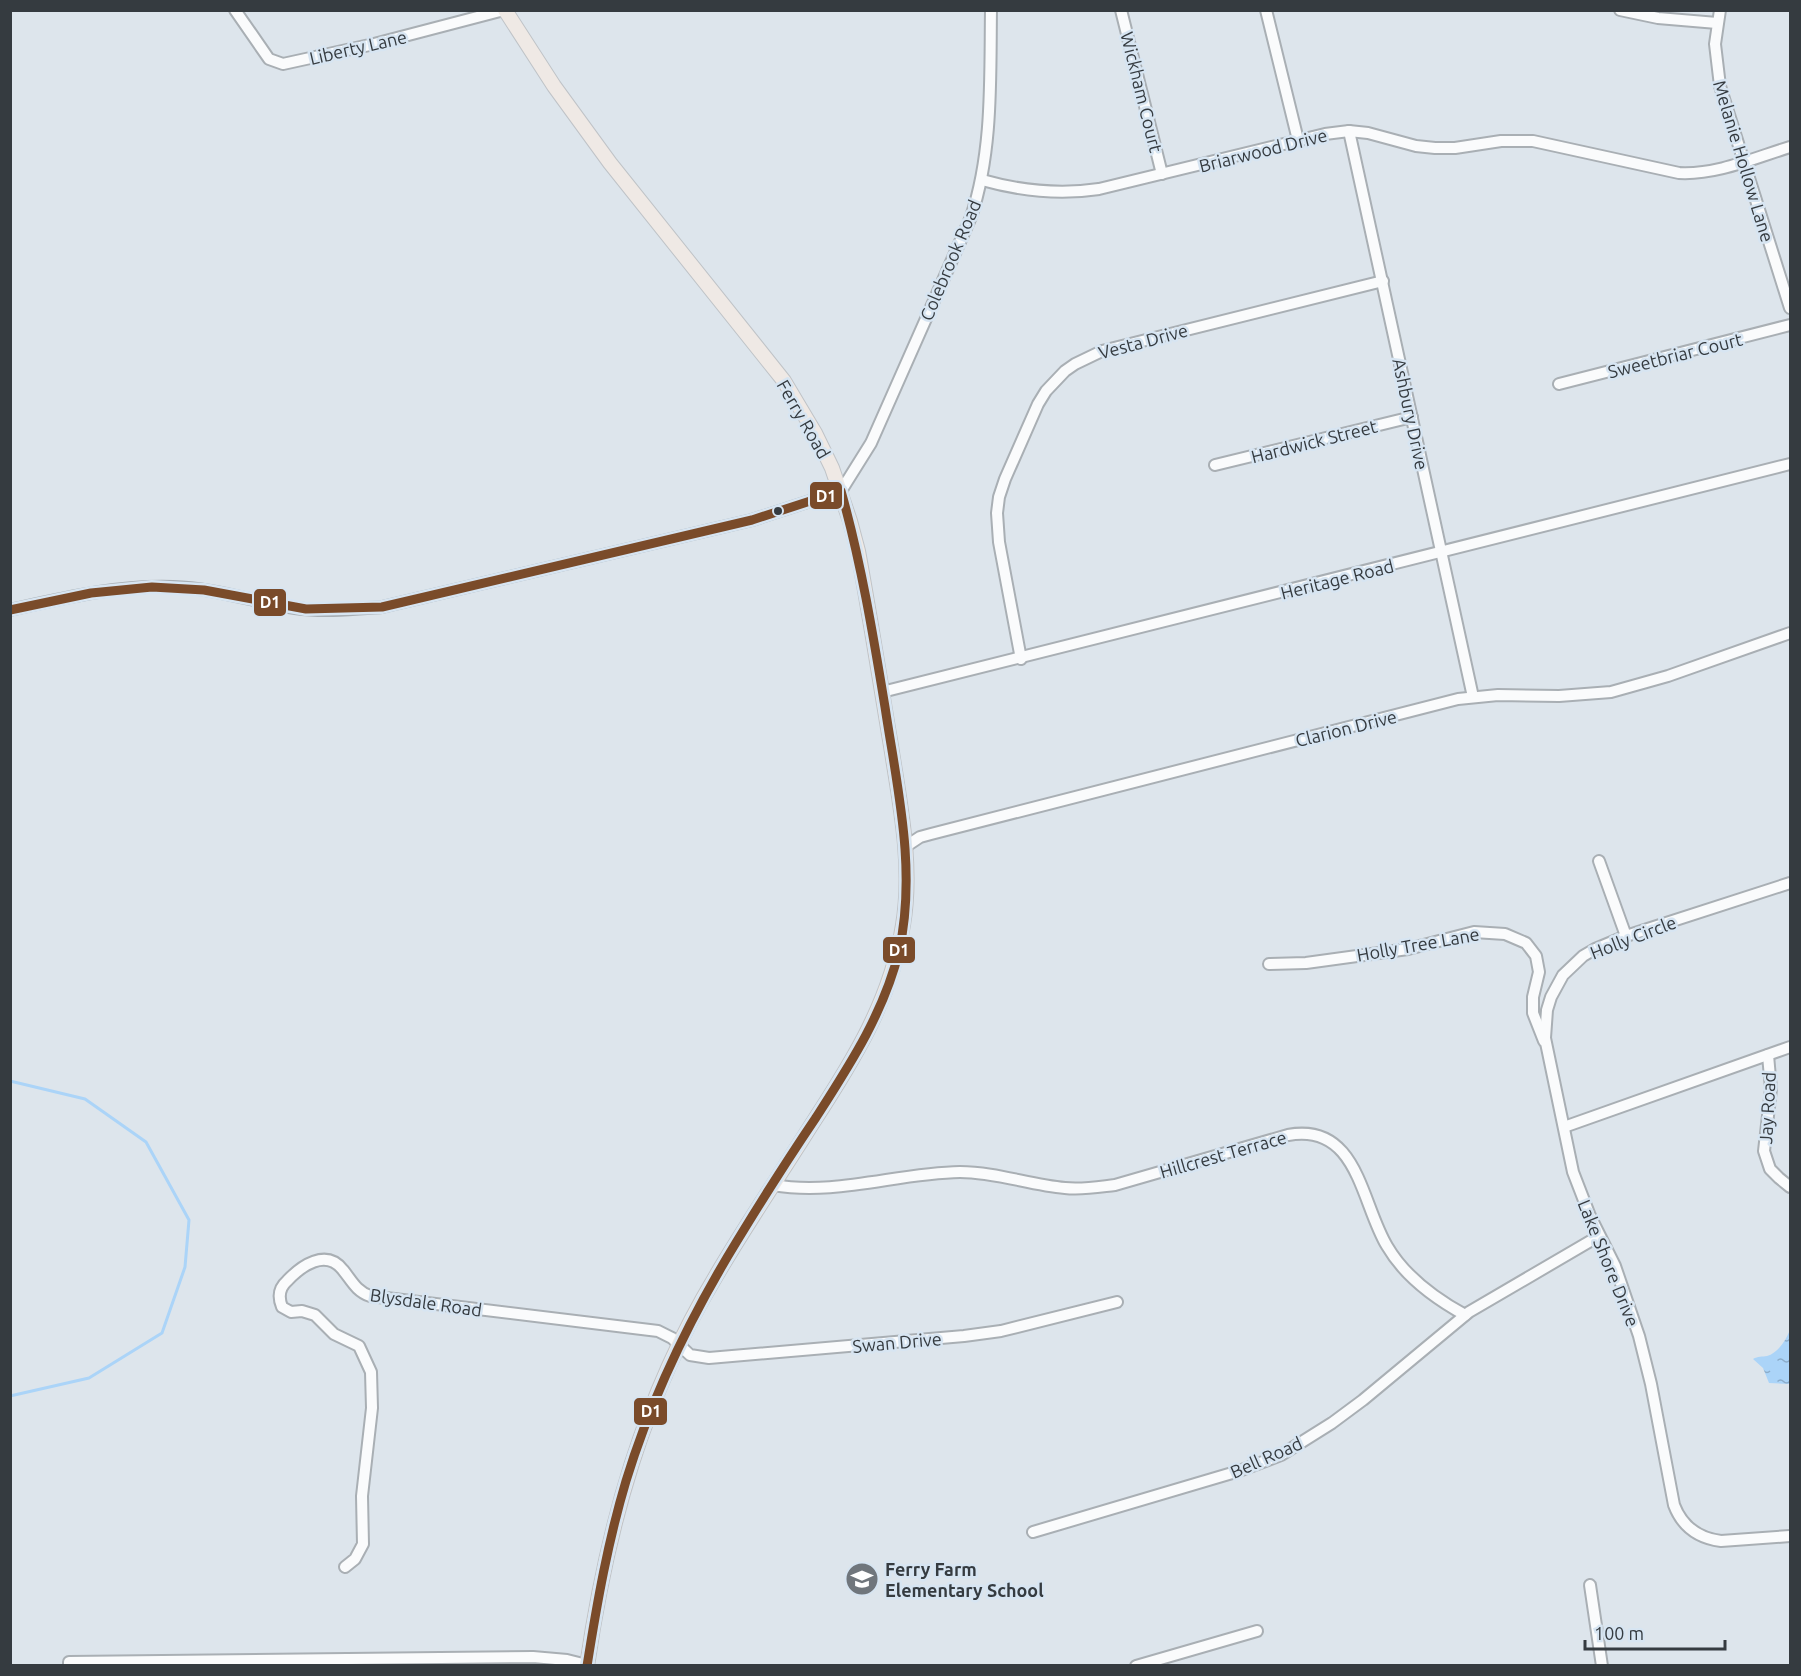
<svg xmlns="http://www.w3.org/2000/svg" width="1801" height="1676" font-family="Ubuntu,sans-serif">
  <defs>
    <pattern id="water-ripples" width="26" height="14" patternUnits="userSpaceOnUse" patternTransform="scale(1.5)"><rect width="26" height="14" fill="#abd4f8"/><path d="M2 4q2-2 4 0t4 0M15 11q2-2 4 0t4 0" fill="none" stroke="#8cadca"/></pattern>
  </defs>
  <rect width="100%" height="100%" fill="#dde5ec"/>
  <path fill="url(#water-ripples)" d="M1790 1330V1384L1769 1383 1763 1368 1753 1359C1758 1356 1762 1357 1767 1356 1778 1353 1786 1340 1790 1330Z"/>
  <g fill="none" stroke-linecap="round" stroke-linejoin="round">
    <path stroke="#abd4f8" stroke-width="3" d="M10 1081 85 1099 146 1142 189 1220 185 1267 162 1333 89 1378 10 1396"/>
    <g stroke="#a9afb4" stroke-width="14">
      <g id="minor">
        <path d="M235 10 269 59 283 64 374 44 504 10"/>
        <path d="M1121 10 1162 174"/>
        <path d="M1266 10 1298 140"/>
        <path d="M1620 10 1658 18 1717 23"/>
        <path d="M1720 10 1715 44 1720 86 1790 308"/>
        <path d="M1349 131 1473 697"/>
        <path d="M982 180C1021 191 1059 195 1099 189L1325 134 1349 131 1368 133 1416 146 1435 148H1455L1501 141H1533L1679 173C1717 175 1754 158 1790 147"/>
        <path d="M1559 384 1790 325"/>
        <path d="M1215 465 1412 417"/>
        <path d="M10 610C64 598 118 585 173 587 215 588 254 602 295 608 324 612 353 609 382 607L752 520 841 491 871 443 971 217C993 151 990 79 991 10"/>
        <path d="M1021 659 999 542 997 513 999 497 1005 479 1038 404 1046 391 1065 371 1075 364 1102 351 1383 281"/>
        <path d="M882 692 1790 464"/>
        <path d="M905 847 920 837 931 834 1458 699 1498 695 1559 696 1611 692 1668 676 1790 633"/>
        <path d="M1599 861 1626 936"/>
        <path d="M1790 883 1626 936 1595 949 1583 956 1563 975 1551 997 1547 1010 1545 1038 1573 1172 1590 1216 1615 1266 1639 1336 1651 1384 1674 1505C1682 1526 1697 1538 1721 1541L1790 1536"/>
        <path d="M1269 964 1306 963 1408 949 1474 932 1505 934 1526 943 1536 956 1539 972 1533 997V1013L1544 1041"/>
        <path d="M1768 1055 1771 1089 1764 1151 1770 1169 1779 1178 1790 1187"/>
        <path d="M1564 1127 1790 1047"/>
        <path d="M773 1185C836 1196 897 1173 960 1172 996 1172 1030 1185 1065 1188 1082 1190 1098 1187 1115 1185L1288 1135C1358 1122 1361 1203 1387 1246 1405 1277 1434 1298 1465 1315"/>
        <path d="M1033 1532 1239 1471 1281 1455 1332 1423 1363 1400 1469 1312 1599 1236"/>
        <path d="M345 1567 355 1559 363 1544 362 1496 372 1408 371 1372 359 1346 334 1334 315 1315 302 1311 291 1312 282 1307C278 1297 279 1288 287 1281 301 1266 326 1248 343 1270 352 1281 356 1291 370 1296L658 1331 672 1338 690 1355 709 1358 964 1336 1001 1331 1117 1302"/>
        <path d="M1590 1585 1602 1666"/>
        <path d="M69 1666V1662L533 1657 567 1660 587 1665"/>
        <path d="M1136 1666 1257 1631"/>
      </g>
    </g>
    <g stroke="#bfc3c7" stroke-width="16">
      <path id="major" d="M505 10 554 86 610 163 784 381 815 433 832 468 850 521 858 551C870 616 880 681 891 746 900 804 913 866 903 925 891 1000 853 1061 812 1124 780 1175 746 1225 716 1276 643 1397 607 1527 587 1666"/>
    </g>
    <use href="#minor" stroke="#fafbfc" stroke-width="10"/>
    <use href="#major" stroke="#efe9e5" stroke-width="14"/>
    <g stroke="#d7e5f2" stroke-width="14">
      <path id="bus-1" d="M10 610 91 593 152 587 204 590 306 609 382 607 752 520 841 491C861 562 873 634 885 707 897 787 917 870 899 951 884 1013 849 1066 815 1119 788 1159 762 1200 737 1241 691 1316 652 1396 626 1481 608 1541 597 1603 587 1666"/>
    </g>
    <use href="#bus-1" stroke="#7a4b2a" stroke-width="9"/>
  </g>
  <defs>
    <g id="school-disc" transform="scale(1.725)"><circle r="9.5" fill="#70767c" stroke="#d7e5f2"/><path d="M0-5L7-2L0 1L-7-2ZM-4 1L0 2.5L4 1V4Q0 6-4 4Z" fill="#fff"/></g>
  </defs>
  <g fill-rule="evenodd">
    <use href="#school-disc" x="862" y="1579"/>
  </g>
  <circle fill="#353b40" stroke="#d7e5f2" stroke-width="2" cx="778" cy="511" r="5"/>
  <g text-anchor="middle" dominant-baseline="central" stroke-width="5" stroke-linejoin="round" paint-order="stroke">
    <g font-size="18" fill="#353b40" stroke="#d7e5f2">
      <text transform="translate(358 47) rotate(-13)">Liberty Lane</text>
      <text transform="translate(1142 92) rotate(76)">Wickham Court</text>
      <text transform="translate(1263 150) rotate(-14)">Briarwood Drive</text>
      <text transform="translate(1744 161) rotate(73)">Melanie Hollow Lane</text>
      <text transform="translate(950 260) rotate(-67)">Colebrook Road</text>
      <text transform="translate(1143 341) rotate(-15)">Vesta Drive</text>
      <text transform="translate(1675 355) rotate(-14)">Sweetbriar Court</text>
      <text transform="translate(1411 414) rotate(78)">Ashbury Drive</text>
      <text transform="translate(804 419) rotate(60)">Ferry Road</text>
      <text transform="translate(1314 441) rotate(-14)">Hardwick Street</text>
      <text transform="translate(1337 579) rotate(-14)">Heritage Road</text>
      <text transform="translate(1346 728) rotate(-14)">Clarion Drive</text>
      <text transform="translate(1633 937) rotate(-21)">Holly Circle</text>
      <text transform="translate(1418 944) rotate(-10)">Holly Tree Lane</text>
      <text transform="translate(1767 1108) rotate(-87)">Jay Road</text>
      <text transform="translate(1223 1154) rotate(-16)">Hillcrest Terrace</text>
      <text transform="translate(1609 1263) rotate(68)">Lake Shore Drive</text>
      <text transform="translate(426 1302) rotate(8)">Blysdale Road</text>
      <text transform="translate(897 1342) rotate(-5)">Swan Drive</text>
      <text transform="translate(1266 1457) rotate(-24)">Bell Road</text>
    </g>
    <g font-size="18" font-weight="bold" fill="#353b40" stroke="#d7e5f2" text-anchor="start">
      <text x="885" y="1569">Ferry Farm<tspan x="885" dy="21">Elementary School</tspan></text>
    </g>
  </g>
  <g stroke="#d7e5f2" stroke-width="2">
    <rect x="809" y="481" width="34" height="29" rx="6" fill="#7a4b2a"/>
    <rect x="253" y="588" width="34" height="29" rx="6" fill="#7a4b2a"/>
    <rect x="882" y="936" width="34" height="28" rx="6" fill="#7a4b2a"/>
    <rect x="633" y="1397" width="35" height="29" rx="6" fill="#7a4b2a"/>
  </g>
  <g font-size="16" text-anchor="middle" font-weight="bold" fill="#fff">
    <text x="826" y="502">D1</text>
    <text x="270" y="608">D1</text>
    <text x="899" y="956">D1</text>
    <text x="651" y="1417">D1</text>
  </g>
  <rect width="1801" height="1676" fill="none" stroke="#353b40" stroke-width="24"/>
  <path d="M1585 1640v9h140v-9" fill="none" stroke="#353b40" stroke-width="3"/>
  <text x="1594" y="1640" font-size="18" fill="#353b40" stroke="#d7e5f2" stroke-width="4.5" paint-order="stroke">100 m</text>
</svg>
